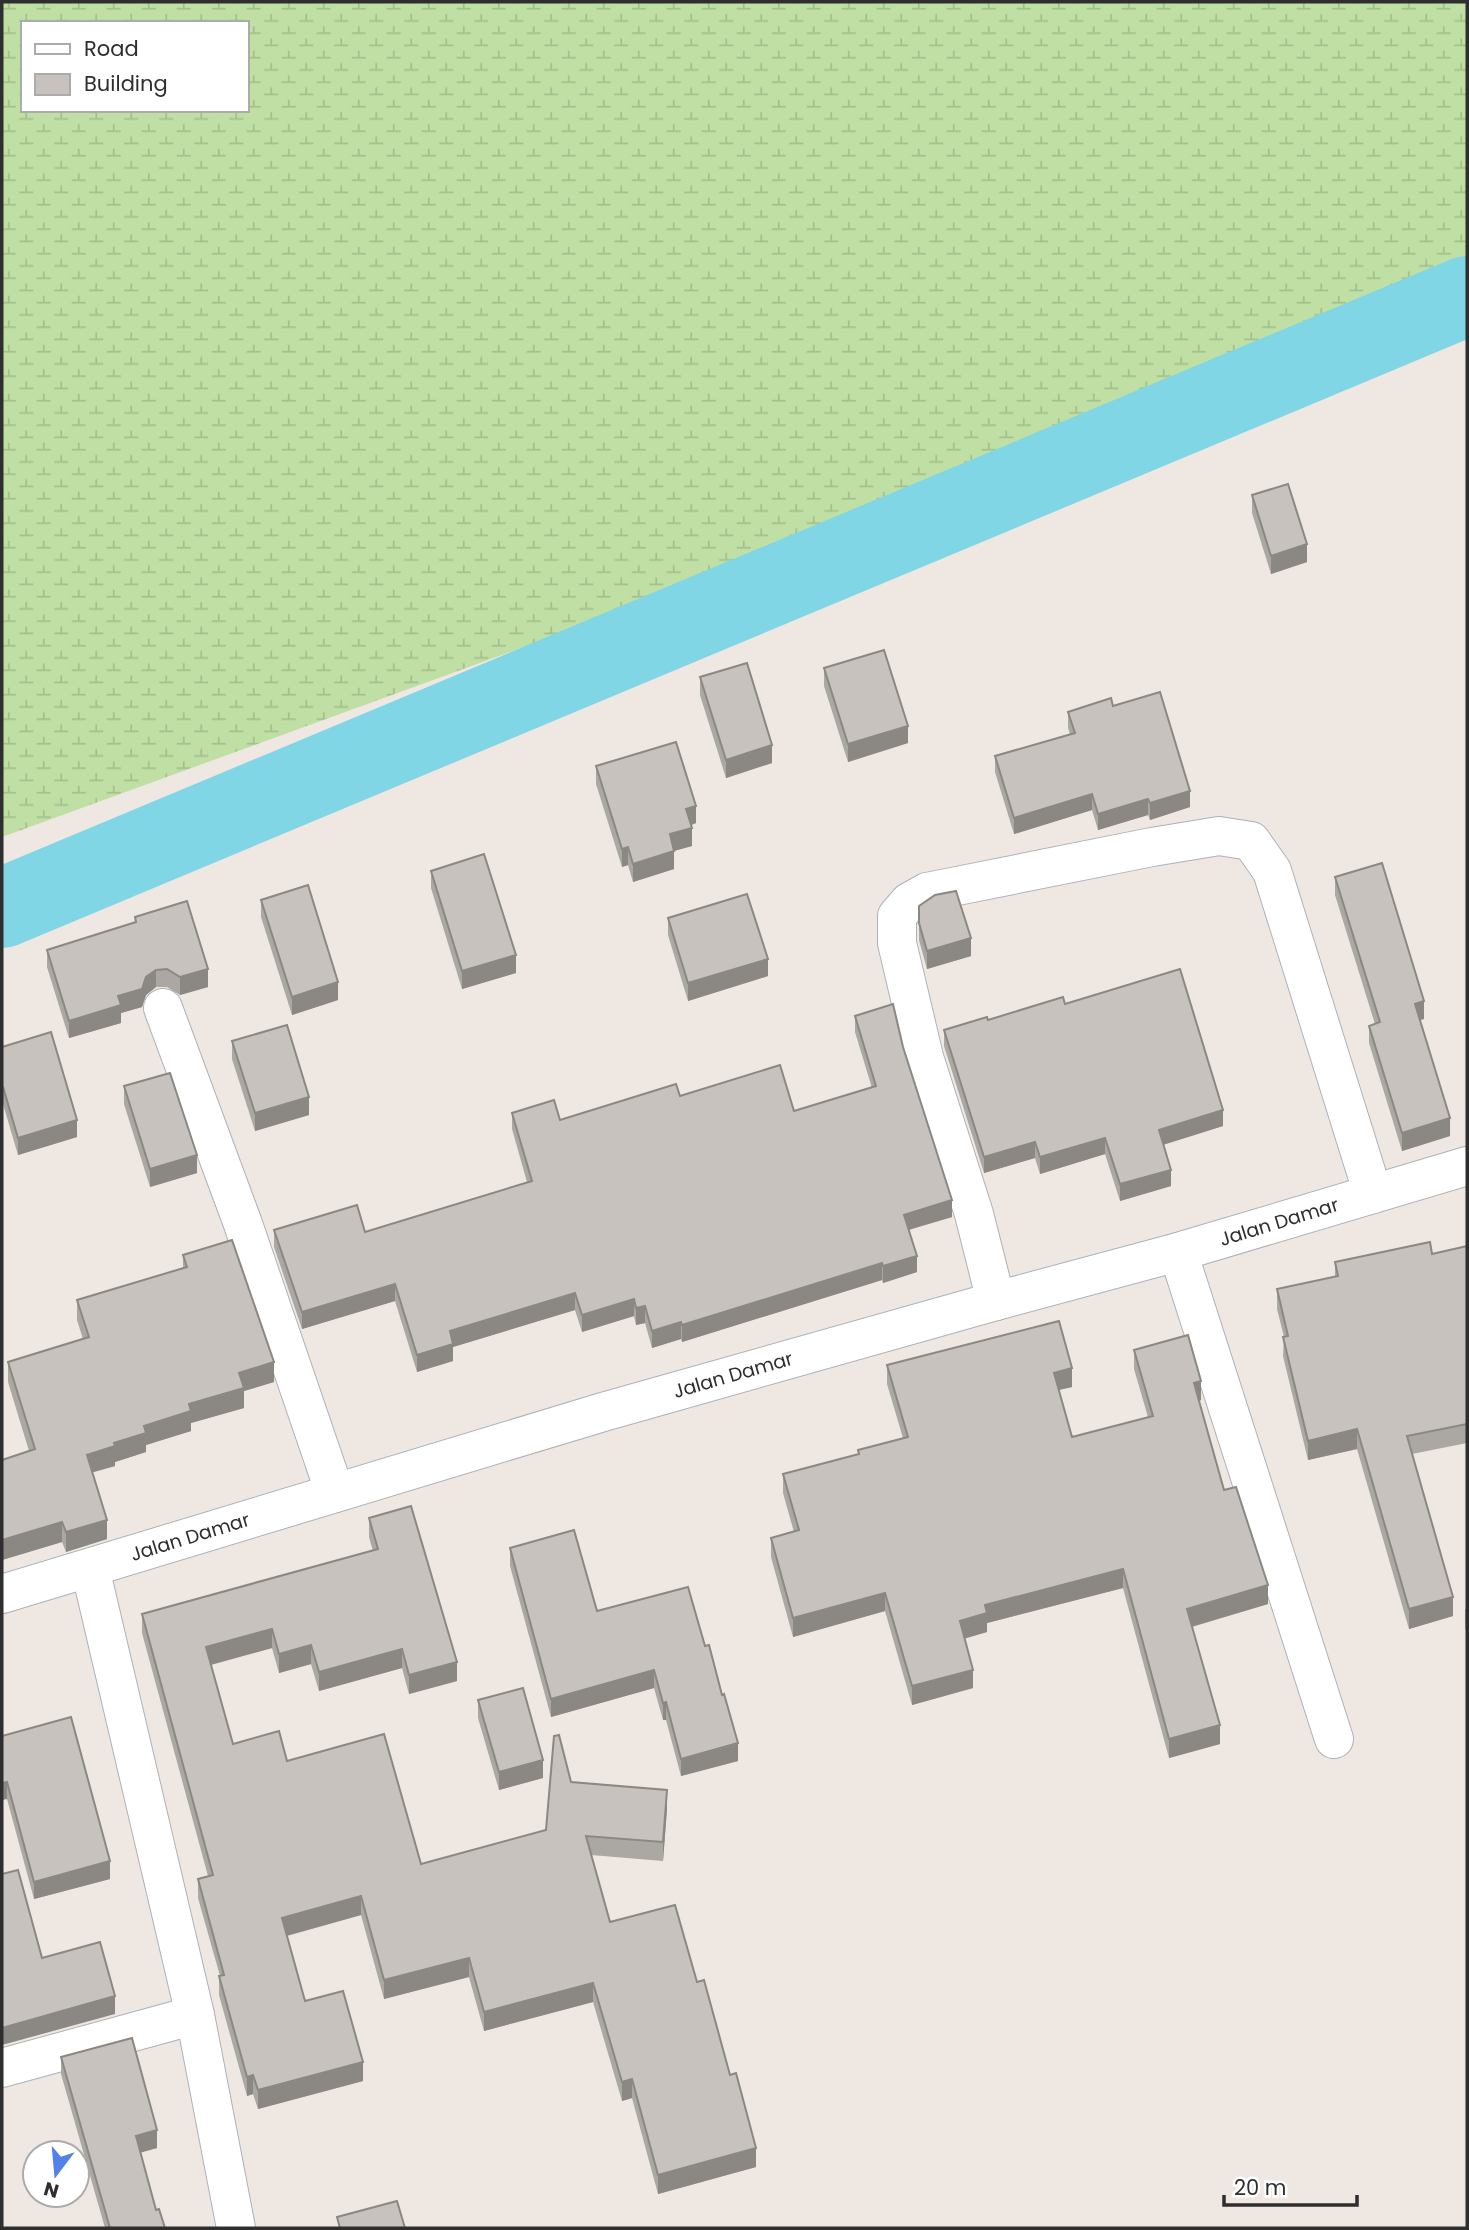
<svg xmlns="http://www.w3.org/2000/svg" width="1469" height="2230" font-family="Poppins,sans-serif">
  <defs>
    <pattern id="wetland-marsh" width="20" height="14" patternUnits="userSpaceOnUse" patternTransform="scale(1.75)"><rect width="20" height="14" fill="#bfdfa4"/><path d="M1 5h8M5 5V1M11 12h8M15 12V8" fill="none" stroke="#a4c08e"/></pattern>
  </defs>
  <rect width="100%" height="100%" fill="#eee7e2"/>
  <path fill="url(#wetland-marsh)" fill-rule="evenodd" d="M2 2H1467V287L1323 356 2 837ZM23 23H247V110H23Z"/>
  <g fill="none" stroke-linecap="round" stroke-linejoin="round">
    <path stroke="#80d6e5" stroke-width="80" d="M2 908 1467 296"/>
    <g stroke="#aeb1b8" stroke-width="40">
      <g id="street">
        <path d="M163 1008 243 1224 335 1493"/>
        <path d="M1178 1252 1334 1739"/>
        <path d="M996 1301 974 1214 924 1057 897 943V916L909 902 927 892 1152 847 1219 836 1251 841 1272 871 1373 1194"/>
        <path d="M90 1568 195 2015 236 2228"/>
        <path d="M2 2068 195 2015"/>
      </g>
    </g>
    <g stroke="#aeb1b8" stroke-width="40">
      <path id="secondary" d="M2 1594 603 1412 996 1301 1178 1252 1467 1166"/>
    </g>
    <use href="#street" stroke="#fff" stroke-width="38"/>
    <use href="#secondary" stroke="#fff" stroke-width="38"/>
  </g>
  <g fill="#aba7a3">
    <path d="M1252 495 1307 562 1271 574 1252 513Z"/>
    <path d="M824 668 908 743 848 762 824 686Z"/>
    <path d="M700 677 772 763 726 778 700 695Z"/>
    <path d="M1113 706 1190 807 1150 820 1148 815 1098 830 1092 810 1014 834 995 772V756L1070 734 1068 728V712Z"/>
    <path d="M596 766 696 823 691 825 692 846 674 851V869L633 882 628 865 622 867 596 784Z"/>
    <path d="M431 871 516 973 462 989 431 888Z"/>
    <path d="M1335 877 1424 1019 1420 1020 1450 1136 1402 1151 1369 1043V1026L1375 1024 1335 895Z"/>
    <path d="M261 900 338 1000 292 1015 261 917Z"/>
    <path d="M919 906 971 956 927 969 919 940Z"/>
    <path d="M135 917 208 987 180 995 167 987H156L146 995 142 1007 121 1013V1023L69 1038 47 967V950L135 922Z"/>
    <path d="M668 918 768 976 688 1001 668 935Z"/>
    <path d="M1065 1004 1223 1126 1163 1145 1171 1186 1120 1201 1105 1154 1040 1174 1035 1158 984 1173 944 1046V1030Z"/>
    <path d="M855 1016 903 1047 952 1217 909 1230 917 1272 883 1283 882 1280 682 1342 681 1339 652 1348 645 1323 636 1325 634 1316 582 1332 575 1310 453 1347V1361L417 1372 395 1301 302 1329 274 1247V1230L365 1232 527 1182 512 1129V1113L560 1120 680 1096 794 1111 872 1088 855 1032Z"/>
    <path d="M232 1041 309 1115 255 1131 232 1059Z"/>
    <path d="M2 1047 77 1137 18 1155 3 1104Z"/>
    <path d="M124 1086 197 1173 150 1187 124 1104Z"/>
    <path d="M1467 1246V1443L1412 1454 1453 1616 1409 1629 1357 1449 1308 1460 1283 1356 1284 1337 1277 1309V1289L1335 1276V1262L1432 1254Z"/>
    <path d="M183 1255 274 1382 244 1391V1408L191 1423V1431L146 1445V1452L115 1462V1466L92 1472 107 1539 66 1552 62 1542 2 1560V1460L29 1451 8 1382V1362L83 1339 77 1320V1300L183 1268Z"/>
    <path d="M1134 1350 1201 1400 1199 1401 1224 1490 1268 1604 1192 1627 1220 1744 1169 1758 1123 1588 987 1623V1632L965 1638 973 1688 912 1705 885 1611 793 1637 771 1557V1538L794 1532 783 1493V1474L858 1455V1450L903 1438 887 1384V1365L1072 1387 1059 1390 1072 1437 1148 1417 1134 1369Z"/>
    <path d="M369 1518 457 1681 409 1694 402 1668 319 1691 311 1664 279 1673 272 1648 211 1665 233 1744 287 1761 421 1864 546 1830 571 1782 667 1809 663 1861 591 1855 610 1922 697 1982 730 2075 756 2167 658 2194 632 2098 622 2101 593 2002 484 2031 469 1977 384 1999 361 1915 287 1936 305 2001 363 2081 258 2109 253 2094 247 2096 219 1995V1976H220L198 1898V1879L208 1876 142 1633V1614L373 1551 369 1537Z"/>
    <path d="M510 1548 597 1611 705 1646 722 1695 738 1761 681 1776 666 1720H663L654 1688 551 1717 510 1566Z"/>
    <path d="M1465 1609H1467V1636L1465 1627Z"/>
    <path d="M478 1700 543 1778 499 1790 478 1718Z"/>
    <path d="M2 1736 110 1879 34 1899 7 1799Z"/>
    <path d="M61 2057 157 2148 140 2152 156 2210 165 2228H105L61 2074Z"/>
  </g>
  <g fill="#8b8884">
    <path d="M1307 544V562L1271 574V556Z"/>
    <path d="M908 726V743L848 762V744Z"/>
    <path d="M772 745V763L726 778V760Z"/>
    <path d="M1190 791V807L1150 820V803Z"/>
    <path d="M1092 794V810L1014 834V818Z"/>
    <path d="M1148 799V815L1098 830V814Z"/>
    <path d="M696 806V823L686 827V809Z"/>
    <path d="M692 828V846L670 852V834Z"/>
    <path d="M628 847V865L622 867V849Z"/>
    <path d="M674 851V869L633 882V864Z"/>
    <path d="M971 938V956L927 969V951Z"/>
    <path d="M516 955V973L462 989V971Z"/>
    <path d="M768 959V976L688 1001V983Z"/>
    <path d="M208 969V987L180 995V977Z"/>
    <path d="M156 970V987L146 995 142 1007 121 1013V1023L69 1038V1021L118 996Z"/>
    <path d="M338 982V1000L292 1015V997Z"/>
    <path d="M1424 1001V1019L1415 1021V1004Z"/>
    <rect x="2" y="1087" width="1" height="17"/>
    <path d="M309 1097V1115L255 1131V1113Z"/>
    <path d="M1223 1110V1126L1159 1146V1130Z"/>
    <path d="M1450 1118V1136L1402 1151V1133Z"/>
    <path d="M77 1120V1137L18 1155V1138Z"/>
    <path d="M1105 1138V1154L1040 1174V1157Z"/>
    <path d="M1035 1142V1158L984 1173V1157Z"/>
    <path d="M197 1155V1173L150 1187V1169Z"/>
    <path d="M1171 1170V1186L1120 1201V1184Z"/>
    <path d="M952 1200V1217L904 1231V1215Z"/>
    <path d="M917 1256V1272L883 1283V1266Z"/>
    <path d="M882 1263V1280L682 1342V1325Z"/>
    <path d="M395 1284V1301L302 1329V1312Z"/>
    <path d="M575 1293V1310L453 1347V1361L417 1372V1355L450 1331Z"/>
    <path d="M634 1299V1316L582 1332V1315Z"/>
    <path d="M645 1306V1323L636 1325V1308Z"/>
    <path d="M681 1322V1339L652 1348V1331Z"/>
    <path d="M274 1362V1382L244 1391V1408L191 1423V1431L146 1445V1452L115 1462V1466L87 1474V1455L114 1443 189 1404 239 1373Z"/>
    <path d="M1072 1368V1387L1054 1391V1373Z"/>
    <path d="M1201 1381V1400L1194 1402V1383Z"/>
    <path d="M1357 1429V1449L1308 1460V1441Z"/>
    <path d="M107 1520V1539L66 1552V1532Z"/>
    <path d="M62 1522V1542L2 1560V1540Z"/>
    <path d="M1123 1569V1588L987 1623V1632L960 1640V1621L985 1605Z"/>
    <path d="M1268 1585V1604L1187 1628V1609Z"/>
    <path d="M885 1593V1611L793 1637V1618Z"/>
    <path d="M1453 1597V1616L1409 1629V1609Z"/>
    <path d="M272 1629V1648L206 1666V1647Z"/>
    <path d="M311 1645V1664L279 1673V1654Z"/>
    <path d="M402 1649V1668L319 1691V1672Z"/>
    <path d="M457 1662V1681L409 1694V1675Z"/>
    <path d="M654 1670V1688L551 1717V1699Z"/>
    <path d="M973 1670V1688L912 1705V1686Z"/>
    <path d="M666 1702V1720H663V1703Z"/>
    <path d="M1220 1725V1744L1169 1758V1739Z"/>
    <path d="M738 1743V1761L681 1776V1759Z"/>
    <path d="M543 1760V1778L499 1790V1772Z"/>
    <path d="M7 1782V1799L2 1800V1783Z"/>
    <path d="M667 1790V1809L663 1861V1842Z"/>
    <path d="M110 1861V1879L34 1899V1882Z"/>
    <path d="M361 1896V1915L282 1937V1918Z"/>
    <path d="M469 1958V1977L384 1999V1980Z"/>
    <path d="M593 1983V2002L484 2031V2012Z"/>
    <path d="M115 1996V2014L2 2045V2028Z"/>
    <path d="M363 2062V2081L258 2109V2090Z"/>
    <path d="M253 2075V2094L247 2096V2077Z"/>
    <path d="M632 2079V2098L622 2101V2082Z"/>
    <path d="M157 2130V2148L136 2154V2136Z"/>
    <path d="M756 2148V2167L658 2194V2175Z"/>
  </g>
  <g fill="#c7c2bd" stroke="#8b8884" stroke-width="2">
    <path d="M1288 484 1307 544 1271 556 1252 495Z"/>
    <path d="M884 650 908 726 848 744 824 668Z"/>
    <path d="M747 663 772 745 726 760 700 677Z"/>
    <path d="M1160 692 1190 791 1150 803 1148 799 1098 814 1092 794 1014 818 995 756 1075 733 1068 712 1111 698 1113 706Z"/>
    <path d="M676 742 696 806 686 809 692 828 670 834 674 851 633 864 628 847 622 849 596 766Z"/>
    <path d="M484 854 516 955 462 971 431 871Z"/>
    <path d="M1382 863 1424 1001 1415 1004 1450 1118 1402 1133 1369 1026 1380 1022 1335 877Z"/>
    <path d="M308 885 338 982 292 997 261 900Z"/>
    <path d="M956 891 971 938 927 951 919 923V906L935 895Z"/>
    <path d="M747 894 768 959 688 983 668 918Z"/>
    <path d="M187 901 208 969 180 977 167 969 156 970 146 977 142 989 118 996 121 1005 69 1021 47 950 136 922 135 917Z"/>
    <path d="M1180 969 1223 1110 1159 1130 1171 1170 1120 1184 1105 1138 1040 1157 1035 1142 984 1157 944 1030 987 1017 988 1020 1063 997 1065 1004Z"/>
    <path d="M893 1004 903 1047 952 1200 904 1215 917 1256 883 1266 882 1263 682 1325 681 1322 652 1331 645 1306 636 1308 634 1299 582 1315 575 1293 450 1331 453 1344 417 1355 395 1284 302 1312 274 1230 357 1205 365 1232 532 1181 512 1113 554 1100 560 1120 676 1084 680 1096 780 1065 794 1111 876 1086 855 1016Z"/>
    <path d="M287 1025 309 1097 255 1113 232 1041Z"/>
    <path d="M51 1032 77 1120 18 1138 3 1087H2V1047Z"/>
    <path d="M170 1073 197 1155 150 1169 124 1086Z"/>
    <path d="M232 1240 274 1362 239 1373 244 1388 189 1404 191 1411 144 1426 146 1433 114 1443 115 1446 87 1455 107 1520 66 1532 62 1522 2 1540V1460L35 1449 8 1362 89 1337 77 1300 187 1267 183 1255Z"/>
    <path d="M1430 1242 1432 1254 1467 1246V1424L1407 1436 1453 1597 1409 1609 1357 1429 1308 1441 1283 1337 1288 1336 1277 1289 1338 1276 1335 1262Z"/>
    <path d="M1059 1321 1072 1368 1054 1373 1072 1437 1153 1416 1134 1350 1188 1335 1201 1381 1194 1383 1224 1490 1236 1487 1268 1585 1187 1609 1220 1725 1169 1739 1123 1569 985 1605 987 1613 960 1621 973 1670 912 1686 885 1593 793 1618 771 1538 799 1530 783 1474 859 1454 858 1450 908 1437 887 1365Z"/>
    <path d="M411 1506 457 1662 409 1675 402 1649 319 1672 311 1645 279 1654 272 1629 206 1647 233 1744 279 1731 287 1761 384 1734 421 1864 546 1830 554 1736 559 1735 571 1782 667 1790 663 1842 586 1836 610 1922 675 1905 697 1982 704 1980 730 2075 736 2073 756 2148 658 2175 632 2079 622 2082 593 1983 484 2012 469 1958 384 1980 361 1896 282 1918 305 2001 343 1991 363 2062 258 2090 253 2075 247 2077 219 1976 224 1975 198 1879 213 1875 142 1614 378 1549 369 1518Z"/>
    <path d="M574 1530 597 1611 688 1587 705 1646 709 1645 722 1695 724 1694 738 1743 681 1759 666 1702 663 1703 654 1670 551 1699 510 1548Z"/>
    <path d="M523 1688 543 1760 499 1772 478 1700Z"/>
    <path d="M71 1717 110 1861 34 1882 7 1782 2 1783V1736Z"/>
    <path d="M18 1870 42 1958 100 1942 115 1996 2 2028V1874Z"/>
    <path d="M132 2038 157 2130 136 2136 156 2210 159 2209 165 2228H110L61 2057Z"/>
    <path d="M397 2201 405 2228H340L337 2217Z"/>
  </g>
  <g text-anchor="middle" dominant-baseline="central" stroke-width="5" stroke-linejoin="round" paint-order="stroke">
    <g font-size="19" fill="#2e2e2e" stroke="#fff">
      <text transform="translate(1279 1222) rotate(-17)">Jalan Damar</text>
      <text transform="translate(733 1375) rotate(-16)">Jalan Damar</text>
      <text transform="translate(190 1537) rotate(-17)">Jalan Damar</text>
    </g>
  </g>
  <rect width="1469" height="2230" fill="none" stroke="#2e2e2e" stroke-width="7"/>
  <rect x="21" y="21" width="228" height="91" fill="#ffffff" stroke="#ababab" stroke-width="2"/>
  <rect x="35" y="44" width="35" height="10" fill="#ffffff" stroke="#ababab" stroke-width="2"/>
  <text x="84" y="56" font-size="21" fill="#2e2e2e">Road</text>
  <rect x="35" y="74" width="35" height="21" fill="#c7c2bd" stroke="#ababab" stroke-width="2"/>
  <text x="84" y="91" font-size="21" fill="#2e2e2e">Building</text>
  <g transform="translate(56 2174) rotate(196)"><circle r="33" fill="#ffffff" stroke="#ababab" stroke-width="2"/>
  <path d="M0-5L12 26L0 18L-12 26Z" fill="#5281ea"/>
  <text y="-10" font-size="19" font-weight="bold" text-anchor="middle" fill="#2e2e2e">N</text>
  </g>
  <path d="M1224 2195v10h133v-10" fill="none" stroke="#2e2e2e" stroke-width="3.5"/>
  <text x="1234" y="2195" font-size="21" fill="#2e2e2e" stroke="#ffffff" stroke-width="5" paint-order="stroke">20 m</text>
</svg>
